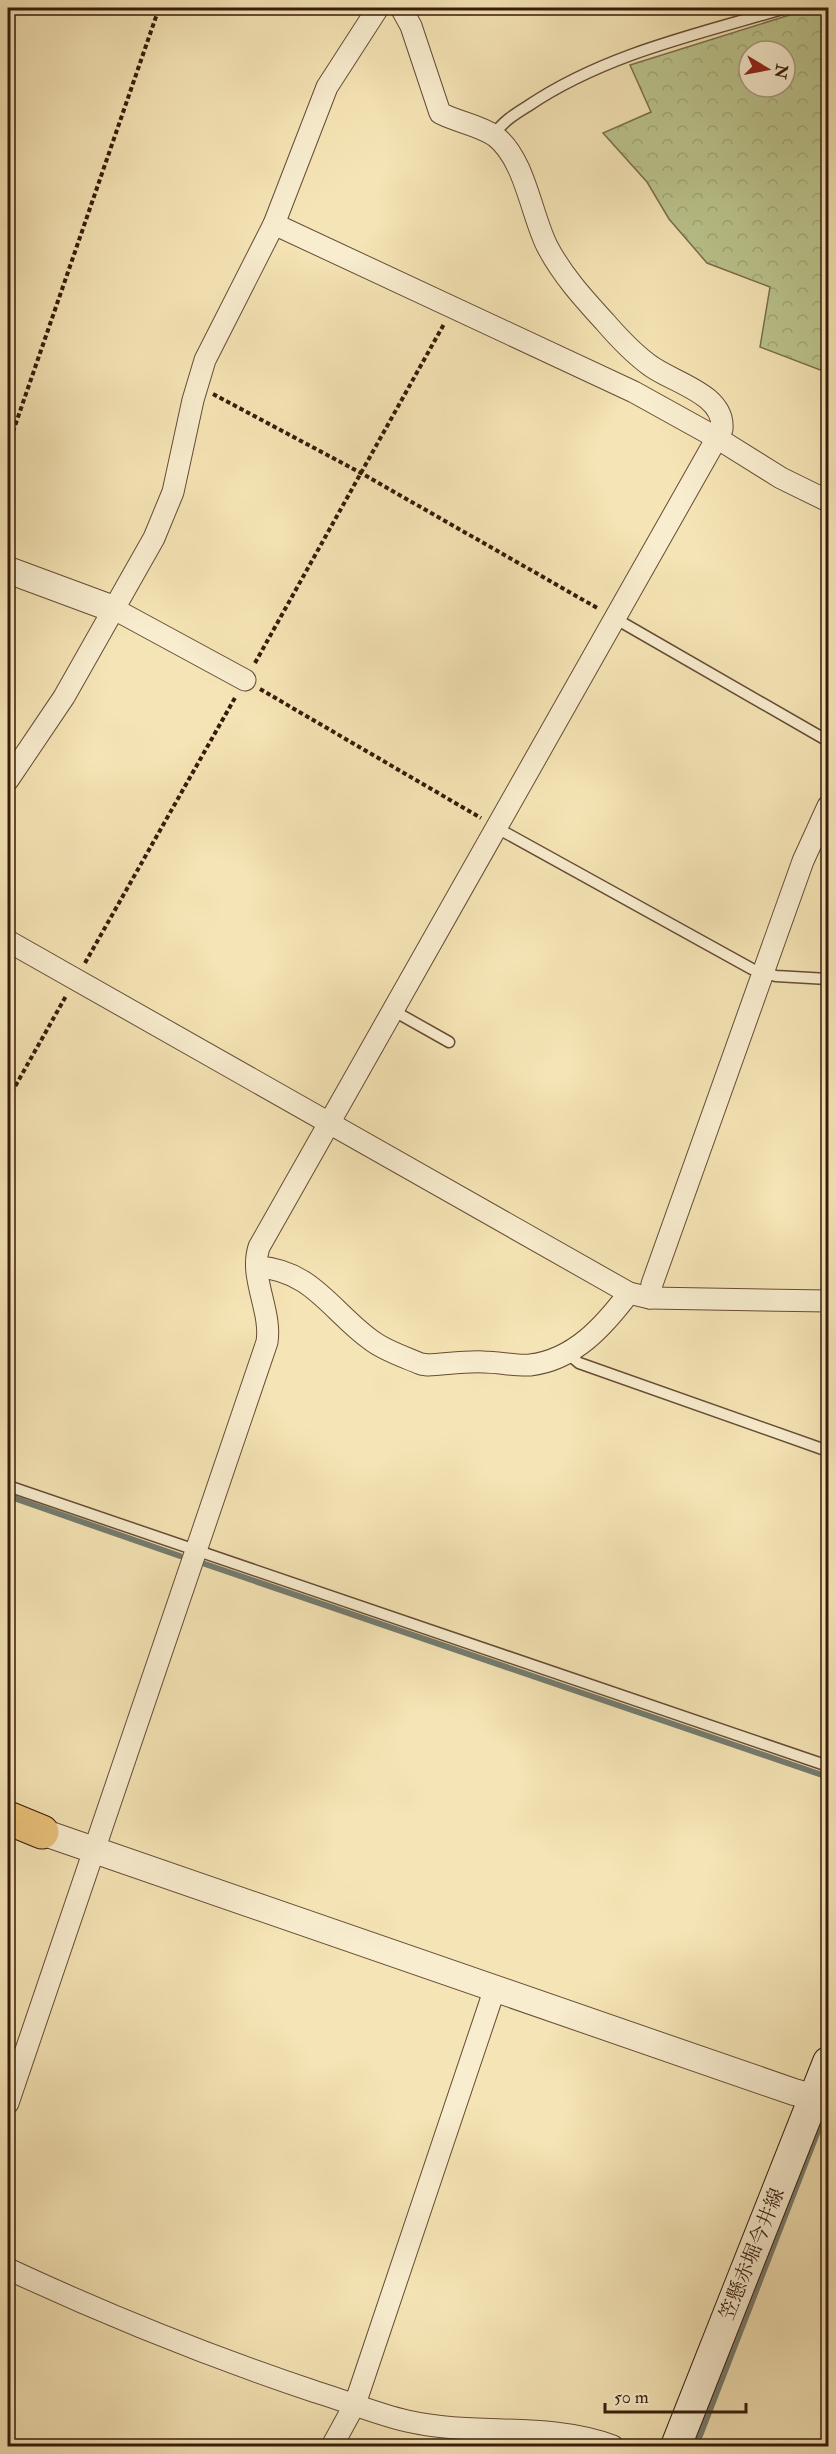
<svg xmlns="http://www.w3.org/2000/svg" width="836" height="2454" font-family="'IM FELL Double Pica','Noto Serif JP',serif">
  <defs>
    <pattern id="forest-crowns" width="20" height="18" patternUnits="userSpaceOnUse" patternTransform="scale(1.5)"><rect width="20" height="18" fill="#bbc48d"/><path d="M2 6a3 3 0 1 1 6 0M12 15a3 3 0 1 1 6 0" fill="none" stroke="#a1a878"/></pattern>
  </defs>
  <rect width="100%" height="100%" fill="#f5e4b5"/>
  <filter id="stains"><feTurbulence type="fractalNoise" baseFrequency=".00333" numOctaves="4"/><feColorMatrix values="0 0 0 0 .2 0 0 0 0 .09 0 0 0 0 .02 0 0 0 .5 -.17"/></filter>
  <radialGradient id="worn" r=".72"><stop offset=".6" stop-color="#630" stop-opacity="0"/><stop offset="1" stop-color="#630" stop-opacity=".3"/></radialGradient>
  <path fill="url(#forest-crowns)" stroke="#786f4c" stroke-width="1.5" fill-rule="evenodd" d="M812 8H828V373L760 347 770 287 707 263 669 219 647 182 603 133 651 112 630 65ZM749 51H785V87H749Z"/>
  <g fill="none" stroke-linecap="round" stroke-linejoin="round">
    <g stroke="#747c70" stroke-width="6">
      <path d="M8 1496 180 1556"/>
      <path d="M205 1564 828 1777"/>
      <path d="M696 2446 823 2118"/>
    </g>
    <g stroke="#664c35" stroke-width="13">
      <g id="service">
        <path d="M494 135C502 122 515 114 528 106 605 54 698 34 786 8"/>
        <path d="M616 619 828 741"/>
        <path d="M497 828 752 969 776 976 828 979"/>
        <path d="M394 1011 449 1042"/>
        <path d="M567 1353 579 1363 828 1451"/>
        <path d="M8 1486 828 1766"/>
      </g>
    </g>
    <g stroke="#664c35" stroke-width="23">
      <g id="minor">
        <path d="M274 224 634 392 717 438 781 478 828 501"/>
        <path d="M116 610 245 680"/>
        <path d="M8 780 64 697 154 538 173 492 193 400 205 360 274 224 327 87 378 8"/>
        <path d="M8 941 629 1293 650 1298 828 1301"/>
        <path d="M258 1267C312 1270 332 1312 371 1340 385 1351 405 1357 421 1364L428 1365C447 1364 466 1361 484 1362 499 1362 515 1366 530 1365 574 1360 604 1326 629 1293"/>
        <path d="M650 1298 652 1284 803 861 828 806"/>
        <path d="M8 2103 267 1342C272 1311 249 1277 259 1247L722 429C725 393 670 382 648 364 632 352 618 337 605 322 584 299 562 275 547 246 531 214 525 159 495 136 479 125 457 122 440 113L411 26 401 8"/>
        <path d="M8 2269C107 2315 211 2357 316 2392 346 2401 376 2414 407 2421 477 2437 544 2421 613 2446"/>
        <path d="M332 2446 355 2404 495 1988"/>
      </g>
    </g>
    <g stroke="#664c35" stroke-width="28">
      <g id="tertiary">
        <path d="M8 570 116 610"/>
        <path d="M42 1832 794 2092 828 2101"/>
      </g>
    </g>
    <g stroke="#361a0a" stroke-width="32">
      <path id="secondary" d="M676 2446 828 2062"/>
    </g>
    <g stroke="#361a0a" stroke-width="35">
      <path id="primary" d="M8 1818 42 1832"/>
    </g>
    <g stroke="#361a0a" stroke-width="4" stroke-dasharray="4.5 3" stroke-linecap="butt">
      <path d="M213 394 361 473 599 609"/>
      <path d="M8 446 159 8"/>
      <path d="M255 663 444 324"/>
      <path d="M260 689 481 818"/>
      <path d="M85 963 236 696"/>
      <path d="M8 1099 66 996"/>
    </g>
    <use href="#service" stroke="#f8edcf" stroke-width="10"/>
    <use href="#minor" stroke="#f8edcf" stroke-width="21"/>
    <use href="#tertiary" stroke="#f8edcf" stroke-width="26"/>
    <use href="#secondary" stroke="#f8edcf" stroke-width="30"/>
    <use href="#primary" stroke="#eac27a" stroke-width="33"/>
  </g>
  <g text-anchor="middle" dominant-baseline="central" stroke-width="4.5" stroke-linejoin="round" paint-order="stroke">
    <g font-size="20" fill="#361a0a" stroke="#f8edcf">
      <text transform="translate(752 2254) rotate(-68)">笠懸赤堀今井線</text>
    </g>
  </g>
  <rect width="836" height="2454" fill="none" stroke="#f5e4b5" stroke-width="30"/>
  <rect x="9" y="9" width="818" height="2436" fill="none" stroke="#361a0a" stroke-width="3"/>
  <rect x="15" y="15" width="806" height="2424" fill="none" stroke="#361a0a" stroke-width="1.5"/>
  <g transform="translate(767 69) rotate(100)"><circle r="28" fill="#f8edcf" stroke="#aa9980" stroke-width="1.5"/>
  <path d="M0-4.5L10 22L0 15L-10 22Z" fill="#8f2418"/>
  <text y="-9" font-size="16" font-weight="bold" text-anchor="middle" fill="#361a0a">N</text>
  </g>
  <path d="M605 2403v9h141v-9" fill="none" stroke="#361a0a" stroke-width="3"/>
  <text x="614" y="2403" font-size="18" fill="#361a0a" stroke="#f8edcf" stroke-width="4.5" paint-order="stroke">50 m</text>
  <rect width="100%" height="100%" filter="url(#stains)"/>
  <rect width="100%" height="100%" fill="url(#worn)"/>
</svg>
